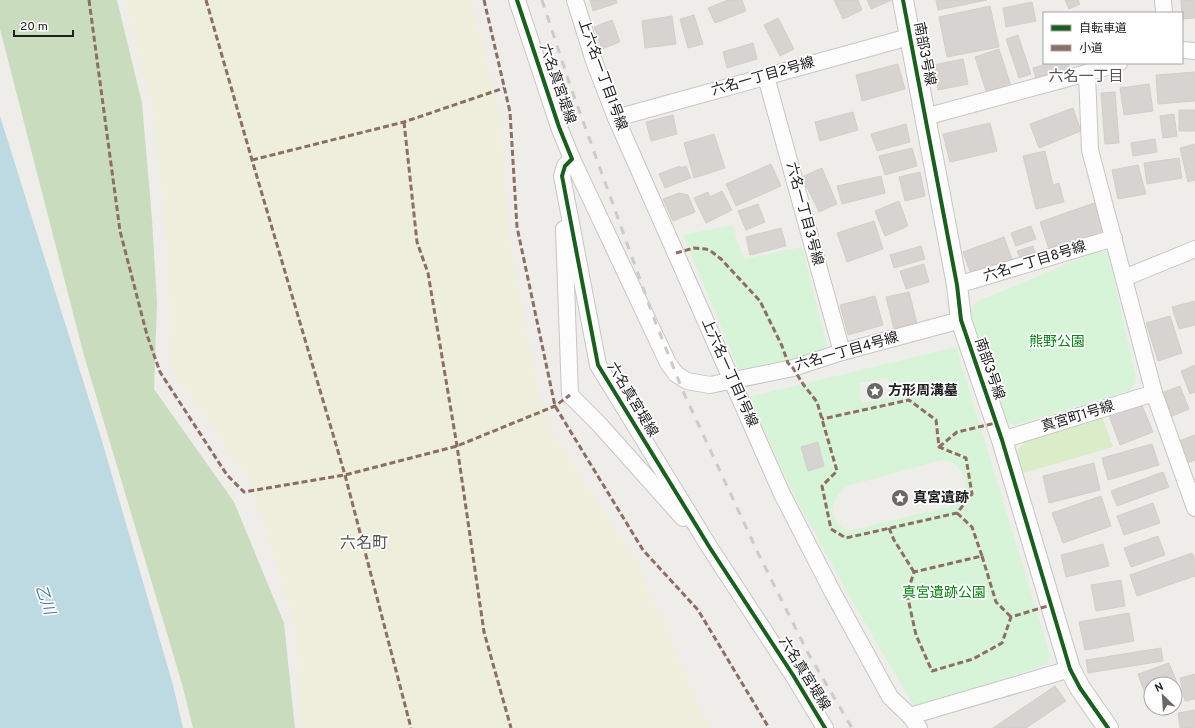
<svg xmlns="http://www.w3.org/2000/svg" width="1195" height="728" font-family="Overpass,'Noto Sans JP',sans-serif">
  <rect width="100%" height="100%" fill="#efede9"/>
  <path fill="#edeedc" d="M126 0H471L501 117 508 230 539 396 548 426 635 559 709 728H302L294 621 250 481 171 369 167 248 153 110 129 20Z"/>
  <path fill="#dbecc8" d="M1101 413 1113 447 1020 474 1016 455 1019 448 1026 441Z"/>
  <path fill="#c9ddbe" d="M0 0H117L142 103 152 219 157 303 154 389 234 502 284 623 295 728H193L182 684 83 352 0 29Z"/>
  <g fill="#d7f4d8" fill-rule="evenodd">
    <path d="M732 225 744 259 802 247 829 352 741 375 683 235Z"/>
    <path d="M1098 251 1108 252 1135 374 1136 383 1130 390 1015 425 1009 423 1005 417 975 328 971 311 976 302Z"/>
    <path d="M956 347 1051 658 1046 665 915 708 844 587 794 494 748 397ZM888 378 891 398 862 403 859 383ZM818 443 824 466 808 471 801 447ZM942 460C945 461 949 461 951 462 962 467 968 482 964 492 962 498 959 501 955 505L849 531C827 520 829 500 847 486Z"/>
  </g>
  <path fill="#bdd9e1" d="M0 116 102 441 173 685 183 728H0Z"/>
  <g fill="#d6d3d0" stroke="#d2cfca">
    <path d="M590 0H616L617 3 593 11Z"/>
    <path d="M728 0H742L746 11 715 23 708 8Z"/>
    <path d="M834 0H858L862 10 843 19Z"/>
    <path d="M867 0H892L871 9Z"/>
    <path d="M936 0H987L938 10Z"/>
    <path d="M1065 0H1078L1080 4 1069 9Z"/>
    <path d="M1181 0H1195V18L1182 19Z"/>
    <path d="M1032 2 1036 21 1006 27 1003 8Z"/>
    <path d="M990 6 999 47 947 57 939 17Z"/>
    <path d="M694 15 703 44 688 48 680 19Z"/>
    <path d="M672 16 676 44 645 48 642 21Z"/>
    <path d="M778 18 794 49 780 56 764 25Z"/>
    <path d="M612 20 620 42 602 49 594 27Z"/>
    <path d="M1018 35 1031 74 1019 78 1006 39Z"/>
    <path d="M753 43 757 59 727 68 723 52Z"/>
    <path d="M999 49 1012 89 988 97 975 57Z"/>
    <path d="M963 59 968 84 938 90 933 65Z"/>
    <path d="M1049 63H1068L1071 74 1038 86 1033 68Z"/>
    <path d="M898 64 905 89 862 101 856 75Z"/>
    <path d="M1195 72V101L1158 104 1156 75Z"/>
    <path d="M1149 84 1153 111 1124 115 1120 88Z"/>
    <path d="M1115 92 1119 143 1105 144 1101 93Z"/>
    <path d="M1073 108 1081 131 1039 148 1030 124Z"/>
    <rect x="1179" y="110" width="16" height="21"/>
    <path d="M853 112 858 130 820 141 815 122Z"/>
    <path d="M1174 114 1177 136 1163 138 1160 116Z"/>
    <path d="M673 115 677 134 651 141 646 122Z"/>
    <path d="M990 123 997 151 950 162 943 134Z"/>
    <path d="M906 124 910 142 877 151 871 134Z"/>
    <path d="M714 134 725 168 694 178 684 143Z"/>
    <path d="M1155 139 1157 152 1133 156 1131 143Z"/>
    <path d="M1195 144V180L1188 182 1180 148Z"/>
    <path d="M912 148 917 166 885 175 879 156Z"/>
    <path d="M1045 151 1053 185 1059 183 1064 202 1036 209 1023 156Z"/>
    <path d="M1179 158 1182 178 1147 184 1144 163Z"/>
    <path d="M771 164 781 186 736 206 726 184Z"/>
    <path d="M1138 165 1146 194 1118 199 1112 170Z"/>
    <path d="M680 166 681 168 686 166 691 178 665 188 659 174Z"/>
    <path d="M822 168 837 204 819 212 802 177Z"/>
    <path d="M920 172 925 196 905 201 899 177Z"/>
    <path d="M881 176 885 193 842 204 837 186Z"/>
    <path d="M722 191 732 210 706 223 694 198 708 192 710 197Z"/>
    <path d="M679 193 688 195 695 212 673 221 663 199Z"/>
    <path d="M899 201 908 226 885 236 875 211Z"/>
    <path d="M1094 203 1106 235 1051 255 1040 222Z"/>
    <path d="M758 204 765 222 746 230 738 211Z"/>
    <path d="M874 221 883 249 847 262 837 233Z"/>
    <path d="M1031 226 1036 239 1016 246 1011 233Z"/>
    <path d="M781 228 786 246 750 255 746 237Z"/>
    <path d="M1004 237 1013 262 972 277 963 252Z"/>
    <path d="M921 246 925 259 894 268 890 255Z"/>
    <path d="M1033 246 1037 258 1022 263 1017 251Z"/>
    <path d="M924 264 929 282 906 289 900 271Z"/>
    <path d="M909 292 917 323 894 329 886 297Z"/>
    <path d="M875 296 883 325 848 335 840 305Z"/>
    <path d="M1195 301V325L1179 329 1172 307Z"/>
    <path d="M1170 316 1182 353 1158 361 1146 323Z"/>
    <path d="M1195 365V392L1190 394 1181 371Z"/>
    <path d="M1180 386 1189 409 1170 417 1161 393Z"/>
    <path d="M1141 403 1153 432 1120 445 1109 415Z"/>
    <path d="M1195 435V460L1187 463 1179 441Z"/>
    <path d="M818 442 824 466 808 471 801 447Z"/>
    <path d="M1152 444 1159 465 1108 480 1102 458Z"/>
    <path d="M1094 463 1100 490 1049 503 1043 476Z"/>
    <path d="M1163 472 1169 487 1117 506 1111 491Z"/>
    <path d="M1101 496 1111 526 1063 543 1052 513Z"/>
    <path d="M1153 503 1160 523 1124 535 1117 516Z"/>
    <path d="M1158 536 1165 555 1131 567 1124 548Z"/>
    <path d="M1103 544 1109 566 1066 577 1061 555Z"/>
    <path d="M1192 553 1195 561V576L1137 596 1130 575Z"/>
    <path d="M1121 580 1125 606 1096 611 1091 585Z"/>
    <path d="M1129 613 1134 641 1085 650 1079 622Z"/>
    <path d="M1161 648 1163 661 1088 673 1086 660Z"/>
    <path d="M1169 663 1177 683 1151 684V692L1145 694 1138 674Z"/>
    <path d="M1195 674V699L1185 701 1180 678Z"/>
    <path d="M1055 686 1066 701 1026 728H993Z"/>
    <path d="M1195 710V728H1180L1178 713Z"/>
  </g>
  <g fill="none" stroke-linecap="round" stroke-linejoin="round">
    <g stroke="#c7c6c5" stroke-width="18">
      <g id="minor">
        <path d="M517 0 559 127 572 159 565 166 562 176 598 365 710 548 793 675 825 728"/>
        <path d="M575 0 594 61 616 118 782 494 833 593 890 697 910 716 919 728"/>
        <path d="M1163 0 1164 13"/>
        <path d="M1182 50 1195 51"/>
        <path d="M1119 63 1087 73 1090 150 1154 393 1195 508"/>
        <path d="M766 77 842 352"/>
        <path d="M925 117 1087 73"/>
        <path d="M616 118 909 37"/>
        <path d="M572 159 668 363 676 374 687 381 710 385 793 368 842 352 961 320"/>
        <path d="M564 229 570 395 599 424 683 518"/>
        <path d="M1124 278 1195 249"/>
        <path d="M957 285 1114 238"/>
        <path d="M1002 440 1154 393"/>
        <path d="M910 716 1070 669"/>
      </g>
    </g>
    <g stroke="#c7c6c5" stroke-width="22">
      <path id="tertiary" d="M903 0 957 285 961 320 1002 440 1070 669 1080 688 1108 728"/>
    </g>
    <use href="#minor" stroke="#fdfcfc" stroke-width="16"/>
    <use href="#tertiary" stroke="#fdfcfc" stroke-width="20"/>
    <path stroke="#cbcbca" stroke-width="3" stroke-dasharray="8 8" stroke-linecap="butt" d="M542 0 570 85 655 321 682 389 758 553 808 653 852 728"/>
    <g stroke="#8d6e63" stroke-width="3" stroke-dasharray="6 3" stroke-linecap="butt">
      <path d="M89 0 120 231 147 335 160 372 227 475 244 492 345 475 457 446 555 406 570 395"/>
      <path d="M206 0 252 160 345 475 411 728"/>
      <path d="M484 0 510 112 517 227 555 406 643 550 698 610 769 728"/>
      <path d="M404 122 417 242 428 273 457 446 484 632 511 728"/>
      <path d="M252 160 404 122 504 88"/>
      <path d="M676 253 694 248 706 249 712 252 721 259 760 301 782 346 788 363 793 368 803 384 817 402 837 471 822 486 831 529 846 538 957 513 972 494 966 458 939 447 936 420 909 400 822 419"/>
      <path d="M939 447 957 432 996 423"/>
      <path d="M957 513 972 527 982 556 914 572 907 594 916 635 932 671 973 659 1002 643 1011 617 1051 605"/>
      <path d="M889 528 894 540 914 572"/>
      <path d="M982 556 996 602 1011 617"/>
    </g>
    <g stroke="#fff" stroke-width="6">
      <g id="cycleway">
        <path d="M517 0 559 127 572 159 565 166 562 176 598 365 710 548 793 675 825 728"/>
        <path d="M903 0 957 285 961 320 1002 440 1070 669 1080 688 1108 728"/>
      </g>
    </g>
    <use href="#cycleway" stroke="#1b5e20" stroke-width="4"/>
  </g>
  <defs>
    <g id="sight-disc" transform="scale(0.9)"><circle r="9.5" fill="#686866" stroke="#fff"/><path d="M0-6L1.8-2.2L6-1.7L2.9 1.2L3.7 5.4L0 3.3L-3.7 5.4L-2.9 1.2L-6-1.7L-1.8-2.2Z" fill="#fff"/></g>
  </defs>
  <g fill-rule="evenodd">
    <use href="#sight-disc" x="875" y="391"/>
    <use href="#sight-disc" x="900" y="498"/>
  </g>
  <g text-anchor="middle" dominant-baseline="central" stroke-width="3.5" stroke-linejoin="round" paint-order="stroke">
    <g font-size="14" fill="#202020" stroke="#fff">
      <text transform="translate(924 54) rotate(79)">南部3号線</text>
      <text transform="translate(602 75) rotate(70)">上六名一丁目1号線</text>
      <text transform="translate(763 77) rotate(-16)">六名一丁目2号線</text>
      <text transform="translate(557 84) rotate(71)">六名真宮堤線</text>
      <text transform="translate(804 214) rotate(75)">六名一丁目3号線</text>
      <text transform="translate(1035 262) rotate(-17)">六名一丁目8号線</text>
      <text transform="translate(847 352) rotate(-16)">六名一丁目4号線</text>
      <text transform="translate(989 369) rotate(71)">南部3号線</text>
      <text transform="translate(729 373) rotate(66)">上六名一丁目1号線</text>
      <text transform="translate(632 400) rotate(59)">六名真宮堤線</text>
      <text transform="translate(1078 417) rotate(-17)">真宮町1号線</text>
      <text transform="translate(804 674) rotate(58)">六名真宮堤線</text>
    </g>
    <g font-size="14" fill="#0b8117" stroke="#fff">
      <text x="1057" y="342">熊野公園</text>
      <text x="944" y="593">真宮遺跡公園</text>
    </g>
    <g font-size="14" font-weight="bold" fill="#202020" stroke="#fff" text-anchor="start">
      <text x="888" y="391">方形周溝墓</text>
      <text x="913" y="498">真宮遺跡</text>
    </g>
    <g font-size="15" fill="#535353" stroke="#fff">
      <text x="1086" y="77">六名一丁目</text>
    </g>
    <g font-size="15" font-style="italic" fill="#4877a9" stroke="#fff">
      <text transform="translate(44 600) rotate(71)">乙川</text>
    </g>
    <g font-size="16" fill="#535353" stroke="#fff">
      <text x="364" y="544">六名町</text>
    </g>
  </g>
  <rect x="1043" y="12" width="140" height="52" fill="#ffffff" stroke="#a6a6a6"/>
  <rect x="1051" y="25" width="20" height="6" fill="#1b5e20" stroke="#a6a6a6"/>
  <text x="1079" y="32" font-size="12" fill="#202020">自転車道</text>
  <rect x="1051" y="45" width="20" height="6" fill="#8d6e63" stroke="#a6a6a6"/>
  <text x="1079" y="52" font-size="12" fill="#202020">小道</text>
  <g transform="translate(1163 696) rotate(335)"><circle r="19" fill="#ffffff" stroke="#a6a6a6"/>
  <path d="M0-3L7 15L0 10L-7 15Z" fill="#686866"/>
  <text y="-6" font-size="11" font-weight="bold" text-anchor="middle" fill="#202020">N</text>
  </g>
  <path d="M14 30v6h59v-6" fill="none" stroke="#202020" stroke-width="2"/>
  <text x="20" y="30" font-size="12" fill="#202020" stroke="#ffffff" stroke-width="3" paint-order="stroke">20 m</text>
</svg>
